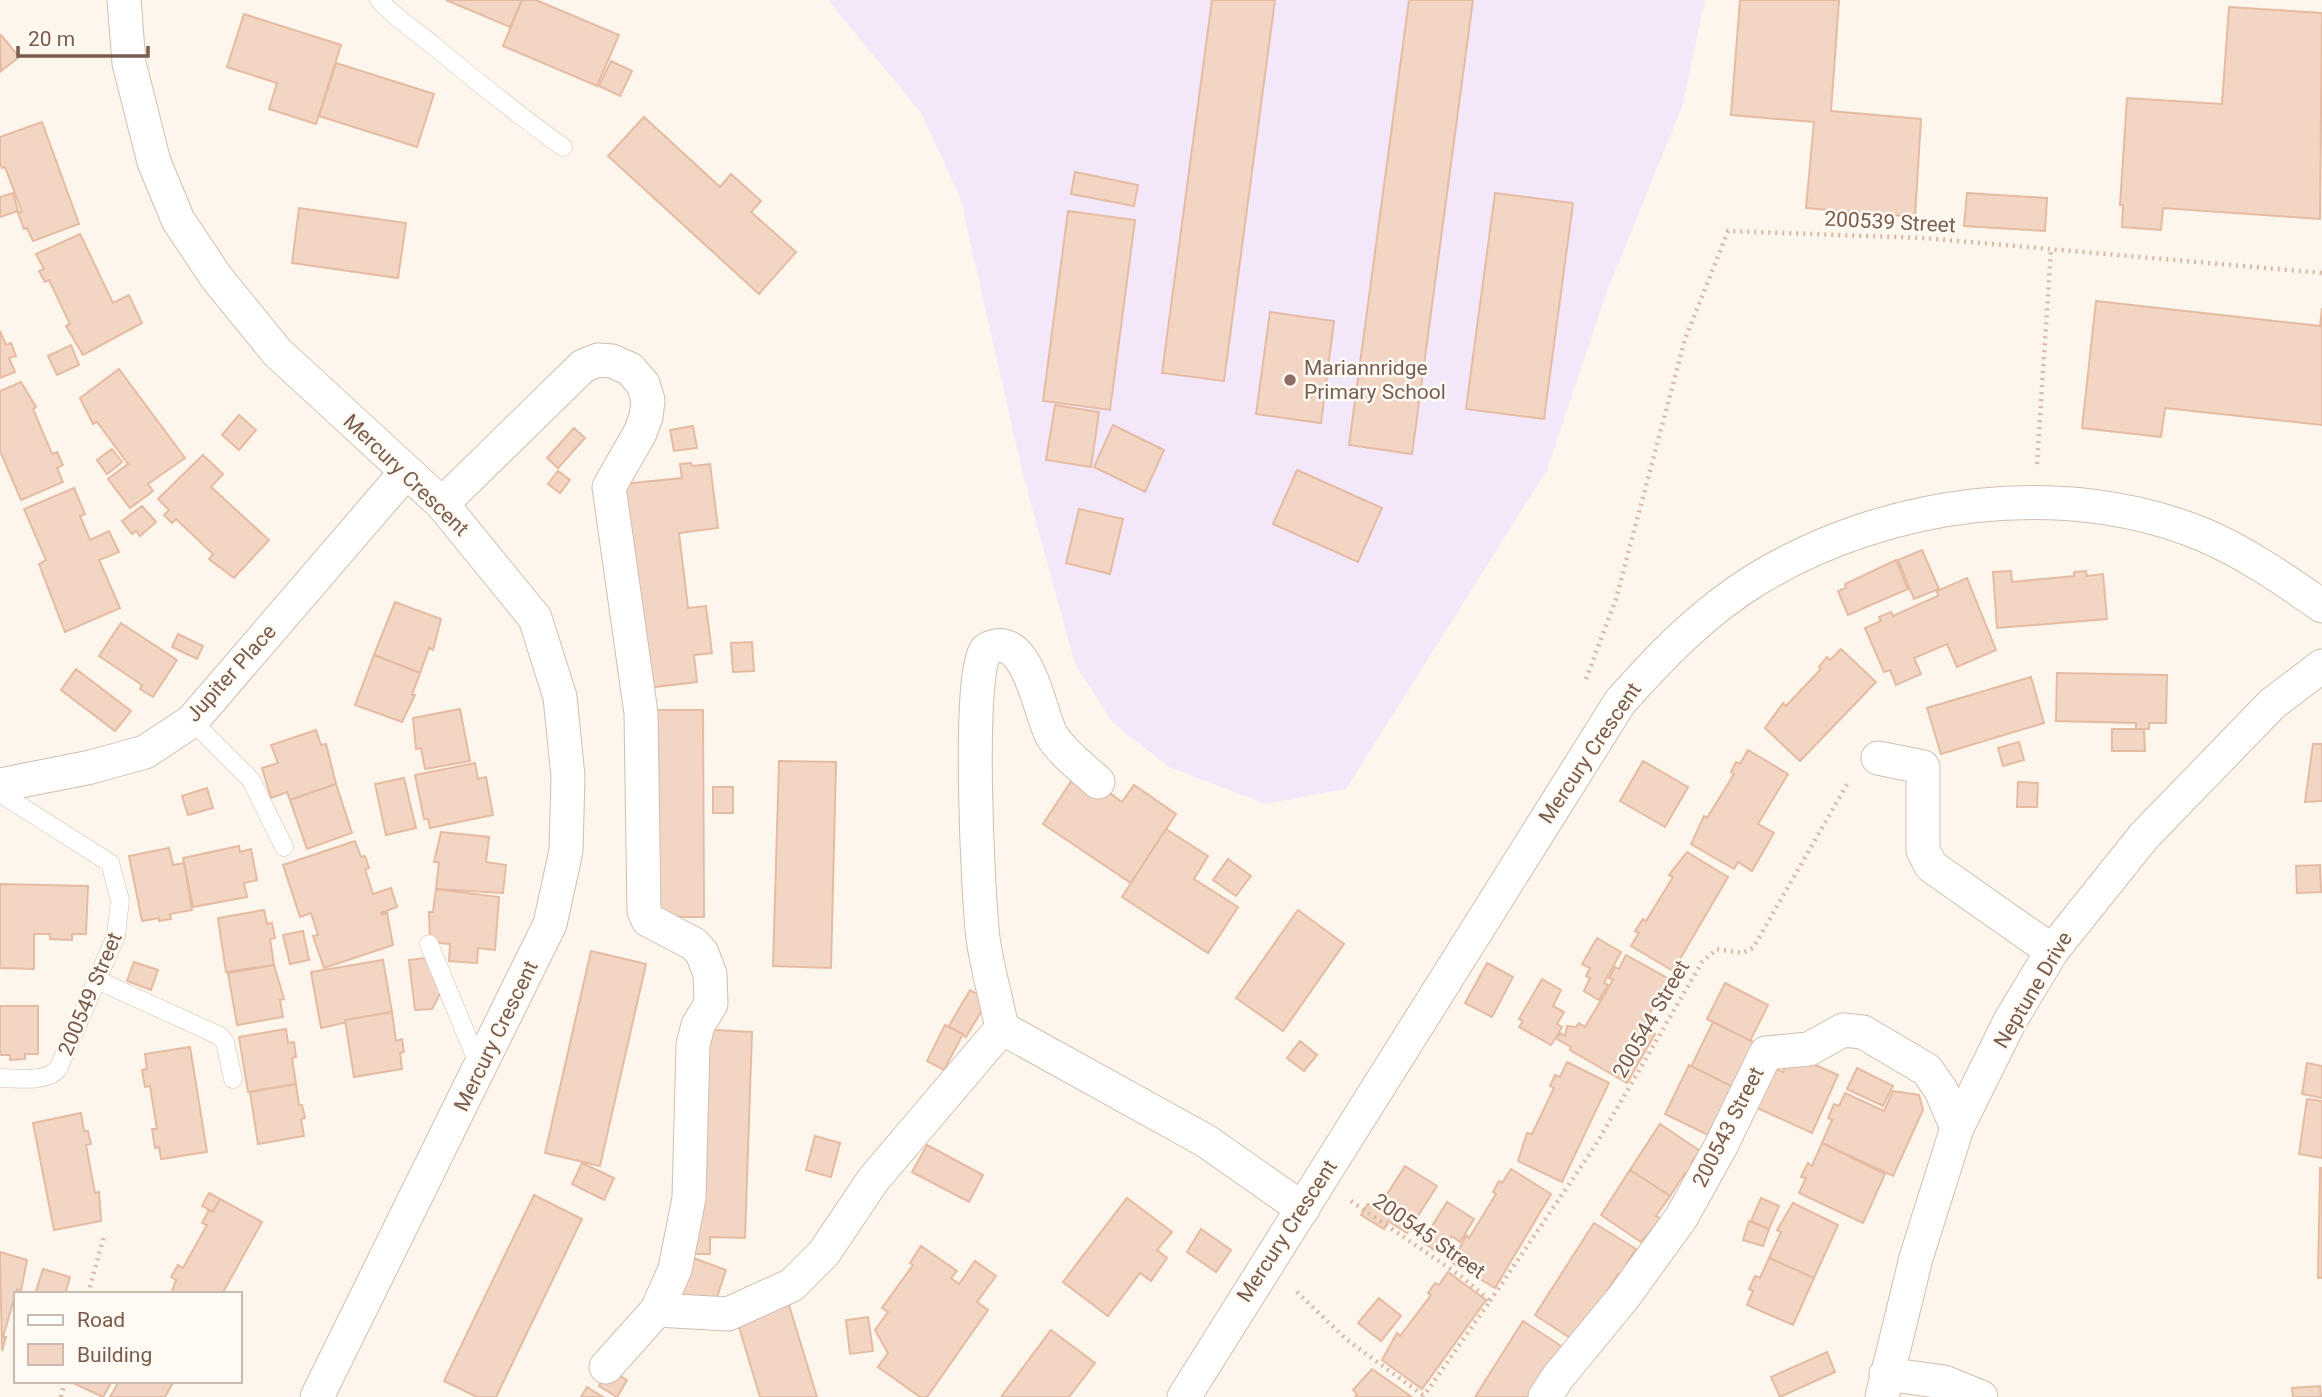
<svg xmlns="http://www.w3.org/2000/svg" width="2322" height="1397" font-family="Roboto,sans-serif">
  <rect width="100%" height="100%" fill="#fdf6ec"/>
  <path fill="#f3e8fa" d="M828 0H1705L1682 107 1607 291 1547 470 1346 789 1266 804 1169 767 1112 722 1075 664 1023 475 960 197 921 113Z"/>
  <g fill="#f3d5c3" stroke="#e6bba3" stroke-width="2">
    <path d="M446 0H522L510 27Z"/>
    <path d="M522 0H536L619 35 597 86 503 46Z"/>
    <path d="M1212 0H1275L1224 381 1162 373Z"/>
    <path d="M1409 0H1473L1412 454 1349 445Z"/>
    <path d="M1740 0H1839L1831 111 1921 119 1915 217 1806 208 1814 122 1731 115Z"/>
    <path d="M2229 7 2322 13 2320 219 2163 208 2161 230 2122 227 2123 205H2120L2127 98 2222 104Z"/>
    <path d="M244 14 341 45 316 124 269 109 277 83 227 67Z"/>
    <path d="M1 35 19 57 1 71 0 36Z"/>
    <path d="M611 61 632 71 620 96 599 86Z"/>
    <path d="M336 63 434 94 417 147 319 116Z"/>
    <path d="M644 117 720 187 731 174 761 201 751 212 796 252 759 294 608 156Z"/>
    <path d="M42 122 79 224 33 241 27 228 24 229 18 213 22 212 5 167 2 168 0 164V137Z"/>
    <path d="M1075 172 1138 185 1134 206 1071 194Z"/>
    <path d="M13 193 18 211 0 217V197Z"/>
    <path d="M1495 193 1573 203 1544 419 1466 409Z"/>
    <path d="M1967 193 2047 198 2045 231 1964 226Z"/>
    <path d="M299 208 406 223 398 278 292 263Z"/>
    <path d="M1068 211 1135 220 1110 410 1043 401Z"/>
    <path d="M80 234 113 303 129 295 142 323 83 355 66 326 70 324 49 280 45 282 39 271 44 269 36 254Z"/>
    <path d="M2096 301 2320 326 2322 308V425L2165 408 2161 437 2082 428Z"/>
    <path d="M1270 312 1334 321 1321 423 1256 414Z"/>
    <path d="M0 331 6 345 11 343 16 356 9 358 15 372 0 378Z"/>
    <path d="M71 345 79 365 57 375 48 356Z"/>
    <path d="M119 369 185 458 148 484 153 491 130 508 108 479 128 464 97 422 93 424 80 398Z"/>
    <path d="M21 382 36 407 33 409 52 454 57 452 63 465 57 468 63 482 21 500 0 451V391Z"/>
    <path d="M1055 405 1099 412 1091 467 1046 460Z"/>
    <path d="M239 415 256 430 239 450 222 435Z"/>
    <path d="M1113 425 1164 450 1145 492 1094 467Z"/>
    <path d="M693 426 697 448 674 451 670 430Z"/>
    <path d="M574 428 585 438 558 468 547 458Z"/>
    <path d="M112 449 122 462 107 474 97 460Z"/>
    <path d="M203 455 223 474 211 487 269 540 234 578 209 559 213 554 176 519 172 523 164 515 169 510 158 499Z"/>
    <path d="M691 463 692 466 710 464 718 528 679 533 688 608 706 606 712 653 694 655 697 682 638 689 613 485 682 478 680 464Z"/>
    <path d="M1297 470 1382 508 1358 562 1273 524Z"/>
    <path d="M558 471 570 480 560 493 548 484Z"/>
    <path d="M74 488 85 514 80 516 90 540 109 531 119 552 99 560 120 608 65 632 39 564 46 560 24 509Z"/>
    <path d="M142 506 156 522 140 536 136 531 132 534 122 521Z"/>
    <path d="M1079 509 1123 519 1110 574 1066 563Z"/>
    <path d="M1922 550 1939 589 1914 599 1898 560Z"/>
    <path d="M1896 560 1908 589 1848 615 1838 591 1846 588 1845 584Z"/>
    <path d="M2011 571 2012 582 2074 576V572L2086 571 2087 576 2103 574 2107 619 1997 628 1993 572Z"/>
    <path d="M1967 578 1996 650 1957 667 1947 644 1914 658 1921 674 1896 685 1890 670 1884 672 1865 628 1881 621 1879 617 1891 612 1893 616 1938 596 1937 591Z"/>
    <path d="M395 602 441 619 433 650 429 648 420 673 374 655Z"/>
    <path d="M121 623 177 660 153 697 140 689 142 685 99 656Z"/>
    <path d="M178 634 203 646 197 659 172 647Z"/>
    <path d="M752 642 754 671 733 672 731 643Z"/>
    <path d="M1841 649 1876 682 1800 761 1765 728 1783 703 1786 706 1821 669 1819 667 1827 657 1830 660Z"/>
    <path d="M374 655 420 673 412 695H415L402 722 355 705Z"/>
    <path d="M76 669 131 711 115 731 61 690Z"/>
    <path d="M2057 673 2167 675 2166 723H2149V729H2136V723L2056 721Z"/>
    <path d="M2031 677 2044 723 1941 754 1927 708Z"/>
    <path d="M460 709 470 761 425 769 421 748 416 749 413 718Z"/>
    <path d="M648 710H703L704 917H649Z"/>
    <path d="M2112 729H2144L2145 751H2112Z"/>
    <path d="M316 730 321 745 326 744 336 784 290 800 287 792 271 798 262 768 278 763 271 745Z"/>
    <path d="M2019 742 2024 760 2003 766 1998 748Z"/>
    <path d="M2313 744H2322V801L2305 802Z"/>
    <path d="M1748 750 1788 774 1758 824 1774 833 1752 871 1738 862 1734 869 1691 844 1704 816 1707 818 1734 774 1731 772 1736 762 1740 764Z"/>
    <path d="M779 761 836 762 831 968 773 966Z"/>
    <path d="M1643 761 1688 787 1665 827 1620 801Z"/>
    <path d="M475 763 478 779 486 777 493 815 430 828 428 819H424L415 775Z"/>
    <path d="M1074 777 1104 789 1122 802 1134 785 1176 814 1131 883 1043 824Z"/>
    <path d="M404 778 416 828 386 835 375 784Z"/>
    <path d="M2018 782 2038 783 2037 807H2017Z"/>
    <path d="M336 784 352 833 307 849 290 800Z"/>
    <rect x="713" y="787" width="20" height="26"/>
    <path d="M207 788 213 808 188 815 182 796Z"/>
    <path d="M1166 829 1208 856 1194 879 1238 907 1208 953 1122 897Z"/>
    <path d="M441 832 489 837 486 862 506 865 503 893 436 889 439 862H434Z"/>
    <path d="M355 841 361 857 365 856 369 868 365 869 373 894 391 888 397 907 381 913 382 915 387 913 393 945 324 968 313 936 318 935 311 913 300 917 283 865Z"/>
    <path d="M239 846 240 852 251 849 257 880 244 883 247 897 193 907 183 858Z"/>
    <path d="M169 848 173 865 184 863 192 910 170 914 171 919 159 921V918L142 921 129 856Z"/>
    <path d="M1687 852 1728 877 1673 971 1631 946 1639 933 1635 931 1643 919 1646 921 1673 877 1669 875Z"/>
    <path d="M1228 859 1251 876 1236 896 1213 880Z"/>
    <path d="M2320 865 2321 892 2297 893 2296 866Z"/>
    <path d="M0 884 88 886 86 934H72V940L50 939V934H34V969L0 968Z"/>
    <path d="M436 889 499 897 495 950 478 948 477 963 449 961 450 944 430 942 429 912H433Z"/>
    <path d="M264 910 267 924 272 923 275 938 270 939 274 965 226 972 218 918Z"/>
    <path d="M1298 910 1344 944 1283 1031 1236 998Z"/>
    <path d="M303 931 309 960 290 964 283 935Z"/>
    <path d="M1597 938 1621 952 1604 983 1608 985 1599 1000 1584 991 1590 978 1586 976 1590 968 1582 964Z"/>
    <path d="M591 951 646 964 600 1166 545 1153Z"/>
    <path d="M1626 955 1669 979 1642 1027 1655 1034 1627 1083 1570 1050 1571 1047 1557 1039 1560 1033 1565 1036 1567 1026 1576 1027 1579 1023 1585 1027 1613 980 1609 978 1615 967 1619 969Z"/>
    <path d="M432 957 443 988 432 1009 415 1010 409 960Z"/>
    <path d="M383 960 392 1012 321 1028 311 972Z"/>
    <path d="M134 962 158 970 151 990 127 981Z"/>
    <path d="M1487 963 1513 977 1492 1017 1465 1003Z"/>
    <path d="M274 965 284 999 280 1000 283 1017 237 1025 228 973Z"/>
    <path d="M1542 979 1561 990 1553 1006 1564 1012 1557 1024 1562 1027 1551 1045 1519 1027 1523 1021 1519 1019Z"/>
    <path d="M1725 983 1768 1005 1750 1041 1707 1019Z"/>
    <path d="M970 990 988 1000 966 1037 949 1026Z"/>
    <path d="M0 1006H38V1054H25V1059L10 1060V1055H0Z"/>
    <path d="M392 1012 396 1041 402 1039 404 1052 400 1053 402 1069 354 1077 345 1020Z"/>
    <path d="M1713 1022 1755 1043 1733 1087 1691 1067Z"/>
    <path d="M945 1025 963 1034 944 1070 927 1061Z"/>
    <path d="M286 1029 288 1043 294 1042 296 1057 292 1058 296 1084 248 1092 239 1037Z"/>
    <path d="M695 1029 752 1032 745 1238 710 1237V1254H687Z"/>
    <path d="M1300 1041 1317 1055 1304 1071 1287 1058Z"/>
    <path d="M190 1047 207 1152 161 1159 159 1147 155 1148 152 1129H157L150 1086 145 1087 142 1070 147 1069 145 1054Z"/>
    <path d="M1791 1054 1838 1075 1812 1133 1755 1107 1773 1068 1783 1072Z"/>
    <path d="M1567 1062 1609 1083 1562 1182 1518 1161 1527 1133 1532 1134 1554 1088 1550 1086 1555 1075 1560 1077Z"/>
    <path d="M2307 1063 2322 1066V1098L2302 1094Z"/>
    <path d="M1689 1065 1733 1087 1708 1135 1665 1114Z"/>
    <path d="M1857 1068 1893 1086 1883 1106 1847 1089Z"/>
    <path d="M296 1084 299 1105H302L305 1118 301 1119 304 1136 258 1144 250 1092Z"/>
    <path d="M1893 1091 1919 1095 1923 1110 1893 1176 1822 1143 1832 1120 1828 1118 1834 1104 1839 1106 1845 1093 1884 1111Z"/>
    <path d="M2307 1099 2322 1101V1158L2299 1154Z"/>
    <path d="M81 1113 84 1131H88L91 1144 86 1145 95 1193 99 1192 101 1221 54 1230 33 1123Z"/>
    <path d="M1660 1124 1700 1151 1691 1163 1695 1165 1688 1176 1685 1173 1670 1196 1630 1170Z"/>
    <path d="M815 1136 840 1143 831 1177 806 1170Z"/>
    <path d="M1822 1143 1885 1174 1863 1223 1799 1193 1806 1178 1801 1177 1808 1163 1812 1166Z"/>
    <path d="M927 1145 983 1175 969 1202 912 1172Z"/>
    <path d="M582 1163 614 1178 604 1200 572 1184Z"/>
    <path d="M1405 1166 1437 1186 1407 1233 1388 1221 1384 1229 1361 1215 1368 1204 1377 1210Z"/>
    <path d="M2320 1168H2322V1278H2318Z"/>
    <path d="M1511 1169 1551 1194 1495 1288 1453 1263 1466 1235 1469 1238 1496 1194 1493 1192 1499 1181 1502 1183Z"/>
    <path d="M1630 1170 1670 1196 1656 1216 1661 1219 1641 1242 1601 1215Z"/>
    <path d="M209 1193 220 1199 213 1212 202 1206Z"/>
    <path d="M534 1195 582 1219 496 1397H477L444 1381Z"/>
    <path d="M1127 1198 1172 1232 1157 1250 1167 1258 1151 1281 1140 1273 1108 1316 1063 1282Z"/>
    <path d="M1761 1198 1779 1206 1769 1229 1751 1221Z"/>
    <path d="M220 1199 262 1222 222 1294H171L176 1280 171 1277 178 1265 183 1268 207 1225 202 1223 209 1210 213 1212Z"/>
    <path d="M1447 1202 1474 1219 1460 1242 1452 1236 1441 1254 1422 1242Z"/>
    <path d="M1793 1203 1838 1225 1814 1278 1769 1258 1781 1232 1777 1230Z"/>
    <path d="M1749 1221 1769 1229 1763 1246 1743 1240Z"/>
    <path d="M1594 1223 1636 1249 1627 1263 1630 1264 1622 1277 1618 1274 1575 1341 1535 1315Z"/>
    <path d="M1201 1229 1231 1250 1216 1272 1187 1252Z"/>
    <path d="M921 1246 957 1271 951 1278 959 1284 975 1261 996 1276 977 1302 988 1310 927 1397H920L878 1367 888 1353 875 1330 888 1312 882 1308 913 1265 910 1263Z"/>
    <path d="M0 1252 27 1260 21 1291 17 1289 3 1337H6L2 1351Z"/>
    <path d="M688 1256 726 1270 713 1309 674 1294Z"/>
    <path d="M1769 1258 1814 1278 1793 1325 1747 1305 1753 1291 1749 1289 1755 1276 1760 1278Z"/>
    <path d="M43 1269 70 1277 65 1294H35Z"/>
    <path d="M1448 1272 1486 1300 1422 1389 1382 1360 1397 1333 1400 1336 1431 1295 1428 1293 1435 1283 1439 1285Z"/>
    <path d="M1379 1298 1401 1316 1381 1341 1358 1323Z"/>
    <path d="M788 1302 817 1397H760L736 1317Z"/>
    <path d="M868 1317 873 1351 850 1354 846 1320Z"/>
    <path d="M1523 1321 1564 1348 1531 1397H1475Z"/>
    <path d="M1051 1330 1095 1363 1069 1397H1001Z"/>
    <path d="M1827 1352 1835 1372 1780 1397 1771 1377Z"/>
    <path d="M609 1369 627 1380 617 1397 599 1386Z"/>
    <path d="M1372 1369 1412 1397H1355L1357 1394 1353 1390Z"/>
    <path d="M76 1381H112L103 1397 75 1384Z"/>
    <path d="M115 1381H174L165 1397H110L117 1385Z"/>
    <path d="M2320 1386 2321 1397H2293L2292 1388Z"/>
    <path d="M587 1387 603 1397H581Z"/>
  </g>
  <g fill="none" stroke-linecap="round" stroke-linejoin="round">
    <g stroke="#d1beb0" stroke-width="19">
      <g id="service">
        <path d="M379 0C396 19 415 30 434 46 476 81 518 115 563 147"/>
        <path d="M192 721 251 780 284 847"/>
        <path d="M0 793 110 863 120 900 116 936 58 1069C46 1083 17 1078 0 1078"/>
        <path d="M429 944 480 1068"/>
        <path d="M97 980 220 1036 225 1042 233 1079"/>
      </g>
    </g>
    <g stroke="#d1beb0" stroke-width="35">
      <g id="minor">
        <path d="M124 0 129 63 154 162 178 220 216 277 277 352 442 504 535 618 560 697 568 776 566 851 550 924 317 1397"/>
        <path d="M442 504 583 366 598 360 612 361 630 369 643 384 648 400 646 417 640 433 609 487 641 713 644 911 648 920 694 944 702 953 710 974 711 1004 698 1025 693 1045 689 1198 675 1269 657 1310 606 1367"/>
        <path d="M1878 758 1923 767V850L1931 866 2052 951"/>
        <path d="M0 785 91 767 145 752 192 721 406 472"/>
        <path d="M1002 1028C996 998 987 968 983 938 978 898 967 673 986 650 1028 625 1039 714 1052 736 1063 754 1083 768 1098 782"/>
        <path d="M657 1310 728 1314 792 1285 824 1253 873 1180 1002 1028 1206 1141 1303 1209"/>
        <path d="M1886 1374 1944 1382 1981 1397"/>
        <path d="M1184 1397 1620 702C1661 656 1703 612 1757 579 1885 501 2063 476 2204 535 2246 553 2285 580 2322 606"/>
        <path d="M1545 1397 1558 1377 1623 1298 1681 1218 1721 1146 1766 1053 1809 1049 1843 1030 1863 1032 1927 1070 1941 1090 1957 1128"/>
        <path d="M1882 1397 1916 1258 1957 1128 2010 1021 2052 951 2144 836 2272 704 2322 666"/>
      </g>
    </g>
    <g stroke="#d9b8a5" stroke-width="4.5" stroke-dasharray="2 5" stroke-linecap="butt">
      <path d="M2037 464 2051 249"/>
      <path d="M1586 679 1616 599 1685 339 1728 231 1924 238 2322 273"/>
      <path d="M1351 1201 1462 1277 1490 1301 1423 1397"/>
      <path d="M1297 1292 1347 1340 1424 1396"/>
      <path d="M88 1294 104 1236"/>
      <path d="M1490 1301 1595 1146 1702 962 1717 949 1742 953 1753 948 1849 781"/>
      <path d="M61 1397 65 1381"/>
    </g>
    <use href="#service" stroke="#fff" stroke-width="18"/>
    <use href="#minor" stroke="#fff" stroke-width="33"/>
  </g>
  <circle fill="#8d6e63" stroke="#fffaf3" stroke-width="2.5" cx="1290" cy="380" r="7"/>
  <g text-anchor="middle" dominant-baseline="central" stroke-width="5" stroke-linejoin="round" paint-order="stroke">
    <g font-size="21" fill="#7a5c4d" stroke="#fffaf3">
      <text transform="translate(1890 222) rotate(3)">200539 Street</text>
      <text transform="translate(406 475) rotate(44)">Mercury Crescent</text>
      <text transform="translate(231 673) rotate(-48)">Jupiter Place</text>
      <text transform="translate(1590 753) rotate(-56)">Mercury Crescent</text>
      <text transform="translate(2033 990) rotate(-59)">Neptune Drive</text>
      <text transform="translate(90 994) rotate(-67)">200549 Street</text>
      <text transform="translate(1651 1019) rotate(-60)">200544 Street</text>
      <text transform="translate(496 1036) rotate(-64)">Mercury Crescent</text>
      <text transform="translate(1728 1127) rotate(-63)">200543 Street</text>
      <text transform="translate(1287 1231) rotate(-57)">Mercury Crescent</text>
      <text transform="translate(1429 1236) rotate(35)">200545 Street</text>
    </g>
    <g font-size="21" fill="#785e54" stroke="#fffaf3" text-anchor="start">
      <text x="1304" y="368">Mariannridge<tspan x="1304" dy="24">Primary School</tspan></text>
    </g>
  </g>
  <rect x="14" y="1292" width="228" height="91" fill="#fffaf3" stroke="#cabbb1" stroke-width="2"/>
  <rect x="28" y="1315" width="35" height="10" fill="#ffffff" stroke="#cabbb1" stroke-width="2"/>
  <text x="77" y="1327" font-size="21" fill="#7a5c4d">Road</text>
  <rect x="28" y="1344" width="35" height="21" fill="#f3d5c3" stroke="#cabbb1" stroke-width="2"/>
  <text x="77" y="1362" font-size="21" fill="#7a5c4d">Building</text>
  <path d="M18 46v10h130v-10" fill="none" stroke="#7a5c4d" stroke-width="3.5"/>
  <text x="28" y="46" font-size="21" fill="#7a5c4d" stroke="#fffaf3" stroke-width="5" paint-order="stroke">20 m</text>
</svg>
